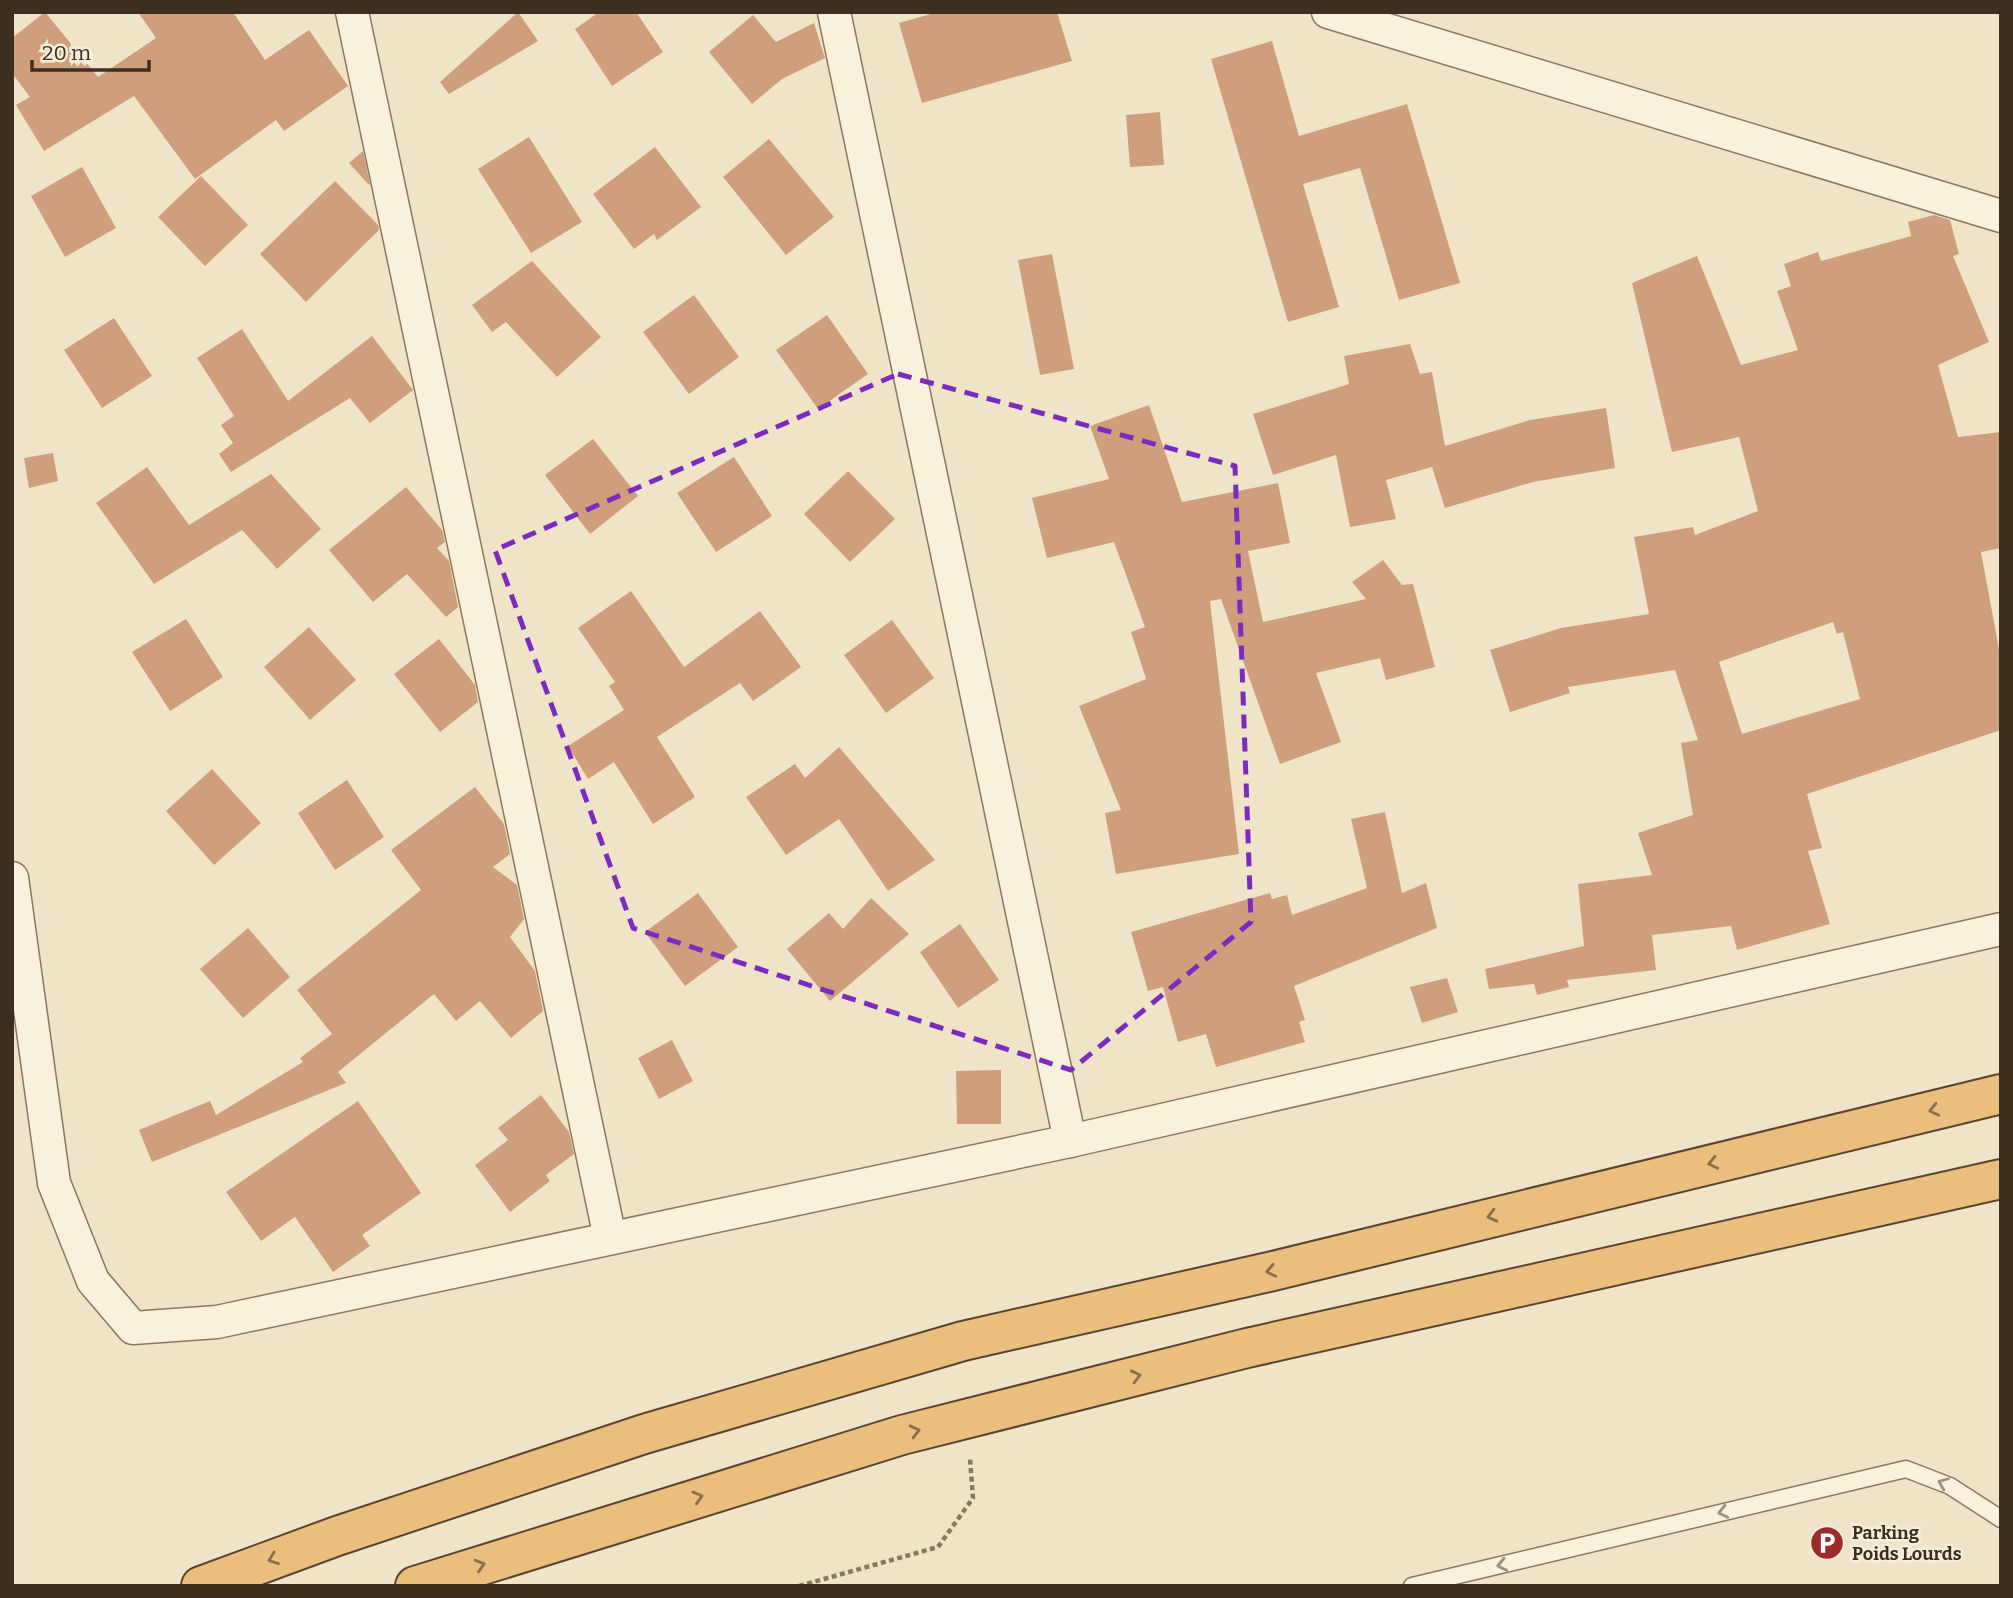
<svg xmlns="http://www.w3.org/2000/svg" width="2013" height="1598" font-family="Bitter,serif">
  <rect width="100%" height="100%" fill="#f0e4c8"/>
  <g fill="#cf9f7d" fill-rule="evenodd">
    <path d="M45 12 98 77 156 38 138 12H233L265 60 309 30 348 86 284 131 276 120 195 179 134 96 44 151 16 105 30 97 12 73V38Z"/>
    <path d="M518 12 538 41 449 94 440 82Z"/>
    <path d="M599 12H636L663 52 612 86 575 29Z"/>
    <path d="M938 12H1057L1072 61 922 103 899 23Z"/>
    <path d="M753 15 776 42 814 23 825 58 782 79 752 104 709 52Z"/>
    <path d="M1272 41 1299 136 1407 104 1460 283 1399 300 1360 168 1303 184 1339 307 1288 322 1211 59Z"/>
    <path d="M1160 112 1164 165 1130 167 1126 115Z"/>
    <path d="M529 137 582 222 531 253 478 169Z"/>
    <path d="M769 139 834 217 786 255 723 177Z"/>
    <path d="M655 147 701 207 657 240 654 234 634 249 593 194Z"/>
    <path d="M363 151 370 184 369 185 349 163Z"/>
    <path d="M82 167 116 228 65 257 31 196Z"/>
    <path d="M201 176 248 225 205 266 158 217Z"/>
    <path d="M335 181 378 225 379 230 306 302 260 254Z"/>
    <path d="M1934 215 1950 220 1959 254 1953 256 1989 342 1938 365 1958 437 2001 432V548L1981 552 2001 660V730L1807 794 1822 848 1808 851 1830 924 1737 950 1731 926 1652 935 1656 970 1567 980 1569 987 1537 995 1534 984 1489 989 1485 969 1584 946 1578 884 1652 875 1638 833 1693 815 1681 743 1698 740 1675 670 1568 687 1570 693 1510 712 1490 650 1561 628 1649 614 1634 537 1693 527 1695 535 1758 511 1739 437 1672 452 1632 283 1697 256 1741 365 1798 350 1777 291 1791 286 1784 264 1818 252 1821 261 1911 236 1908 222ZM1833 622 1837 634 1843 632 1860 699 1742 734 1719 662Z"/>
    <path d="M1052 254 1074 369 1040 375 1018 260Z"/>
    <path d="M532 261 601 337 557 377 506 322 492 332 472 305Z"/>
    <path d="M694 295 739 357 689 394 643 332Z"/>
    <path d="M827 315 868 374 818 409 776 350Z"/>
    <path d="M114 318 152 376 102 408 64 350Z"/>
    <path d="M242 329 288 401 372 336 413 390 370 423 350 398 231 472 219 454 233 443 221 425 234 416 197 358Z"/>
    <path d="M1410 344 1420 374 1432 372 1445 446 1530 420 1606 408 1615 468 1533 482 1445 508 1432 467 1386 480 1396 519 1350 527 1336 455 1273 475 1253 414 1349 384 1344 356Z"/>
    <path d="M1149 405 1182 502 1278 483 1290 543 1248 551 1263 622 1366 599 1352 582 1383 560 1402 585 1413 584 1435 667 1386 680 1380 658 1316 673 1341 742 1280 764 1221 599 1210 601 1239 854 1116 874 1105 813 1121 810 1079 706 1146 679 1131 632 1145 627 1114 542 1047 558 1032 498 1109 479 1090 426Z"/>
    <path d="M593 439 638 496 590 534 545 475Z"/>
    <path d="M53 453 58 481 29 488 24 458Z"/>
    <path d="M734 457 772 516 716 552 677 493Z"/>
    <path d="M147 467 189 525 271 474 321 529 277 569 242 530 154 584 96 503Z"/>
    <path d="M848 471 895 519 850 562 804 514Z"/>
    <path d="M406 487 442 530 445 542 437 548 449 561 458 607 446 617 407 574 373 602 329 550Z"/>
    <path d="M631 591 684 667 760 611 801 667 753 701 740 683 657 737 695 797 653 824 614 762 588 779 568 746 624 710 609 686 615 682 578 628Z"/>
    <path d="M186 619 223 677 170 711 132 652Z"/>
    <path d="M892 620 934 678 886 713 844 655Z"/>
    <path d="M309 627 356 680 310 720 264 667Z"/>
    <path d="M439 639 475 685 478 702 440 732 394 674Z"/>
    <path d="M839 747 935 860 888 891 839 819 786 855 746 797 795 764 805 778Z"/>
    <path d="M212 769 261 823 214 865 166 811Z"/>
    <path d="M347 780 384 837 335 870 298 813Z"/>
    <path d="M475 787 504 824 510 854 493 867 517 885 524 919 510 937 535 971 543 1011 511 1038 480 1001 456 1021 434 994 338 1072 346 1083 152 1162 139 1130 210 1101 216 1115 303 1062 300 1058 332 1034 297 990 421 890 391 850Z"/>
    <path d="M1385 812 1402 893 1426 883 1437 928 1294 986 1305 1020 1299 1022 1305 1042 1216 1067 1206 1034 1178 1042 1163 987 1148 991 1131 932 1270 893 1272 899 1287 895 1292 915 1367 888 1351 819Z"/>
    <path d="M698 893 738 947 685 986 645 932Z"/>
    <path d="M871 898 909 934 830 1001 787 949 829 913 843 929Z"/>
    <path d="M960 924 999 980 958 1008 920 952Z"/>
    <path d="M248 928 290 977 243 1018 200 969Z"/>
    <path d="M1447 978 1458 1012 1422 1023 1410 987Z"/>
    <path d="M672 1040 693 1081 659 1099 638 1058Z"/>
    <path d="M1001 1070V1124H957L956 1071Z"/>
    <path d="M541 1095 569 1132 574 1154 546 1175 550 1181 510 1212 475 1165 508 1140 498 1128Z"/>
    <path d="M358 1101 421 1193 362 1235 370 1246 333 1272 295 1217 261 1241 226 1192Z"/>
  </g>
  <g fill="none" stroke-linecap="round" stroke-linejoin="round">
    <g stroke="#8d765c" stroke-width="19">
      <path id="service" d="M1412 1586 1906 1469 1950 1486 2001 1519"/>
    </g>
    <g stroke="#8d765c" stroke-width="35">
      <g id="minor">
        <path d="M352 12 610 1238"/>
        <path d="M834 12 1070 1141"/>
        <path d="M1328 12 2001 216"/>
        <path d="M12 878 54 1183 93 1281 133 1328 217 1322 1070 1141 2001 929"/>
      </g>
    </g>
    <g stroke="#5b4430" stroke-width="42">
      <g id="trunk">
        <path d="M201 1586 337 1536 644 1434 963 1341 1273 1271 2001 1094"/>
        <path d="M415 1586 902 1435 1247 1348 2001 1179"/>
      </g>
    </g>
    <path stroke="#8d765c" stroke-width="4.5" stroke-dasharray="5 3.5" stroke-linecap="butt" d="M799 1586 938 1547 973 1498 970 1459"/>
    <use href="#service" stroke="#faf1dc" stroke-width="16"/>
    <use href="#minor" stroke="#faf1dc" stroke-width="32"/>
    <use href="#trunk" stroke="#eabe7c" stroke-width="38"/>
  </g>
  <defs><path id="oneway-chevron" d="M-2-3.5L2.5 0L-2 3.5" fill="none" stroke-width="1.6" stroke-linecap="round" stroke-linejoin="round" transform="scale(1.75)"/></defs>
  <g stroke="#8b6f49">
    <use href="#oneway-chevron" transform="translate(1934 1110) rotate(167)"/>
    <use href="#oneway-chevron" transform="translate(1713 1163) rotate(167)"/>
    <use href="#oneway-chevron" transform="translate(1492 1216) rotate(166)"/>
    <use href="#oneway-chevron" transform="translate(1271 1271) rotate(167)"/>
    <use href="#oneway-chevron" transform="translate(1136 1376) rotate(-14)"/>
    <use href="#oneway-chevron" transform="translate(915 1431) rotate(-14)"/>
    <use href="#oneway-chevron" transform="translate(698 1497) rotate(-17)"/>
    <use href="#oneway-chevron" transform="translate(273 1559) rotate(160)"/>
    <use href="#oneway-chevron" transform="translate(480 1565) rotate(-17)"/>
  </g>
  <g stroke="#9c907e">
    <use href="#oneway-chevron" transform="translate(1943 1483) rotate(-157)"/>
    <use href="#oneway-chevron" transform="translate(1723 1512) rotate(167)"/>
    <use href="#oneway-chevron" transform="translate(1502 1565) rotate(167)"/>
  </g>
  <path fill="none" stroke="#7b2cbf" stroke-width="5" stroke-dasharray="14 9" stroke-linejoin="round" d="M898 374 1235 466 1251 922 1071 1070 633 928 495 550Z"/>
  <defs>
    <g id="parking-disc" transform="scale(1.75)"><circle r="9.5" fill="#9e2a2b" stroke="#f7eed8"/><path d="M-3.5-5.5H1a3.5 3.5 0 0 1 0 7H-1V5.5H-3.5ZM-1-3.4V-.6H.8a1.4 1.4 0 0 0 0-2.8Z" fill="#fff"/></g>
  </defs>
  <g fill-rule="evenodd">
    <use href="#parking-disc" x="1827" y="1543"/>
  </g>
  <g text-anchor="middle" dominant-baseline="central" stroke-width="5" stroke-linejoin="round" paint-order="stroke">
    <g font-size="18" font-weight="bold" fill="#3d2e20" stroke="#f7eed8" text-anchor="start">
      <text x="1852" y="1533">Parking<tspan x="1852" dy="21">Poids Lourds</tspan></text>
    </g>
  </g>
  <rect width="2013" height="1598" fill="none" stroke="#3d2e20" stroke-width="28"/>
  <path d="M32 60v10h117v-10" fill="none" stroke="#3d2e20" stroke-width="3.5"/>
  <text x="42" y="60" font-size="21" fill="#3d2e20" stroke="#f7eed8" stroke-width="5" paint-order="stroke">20 m</text>
</svg>
